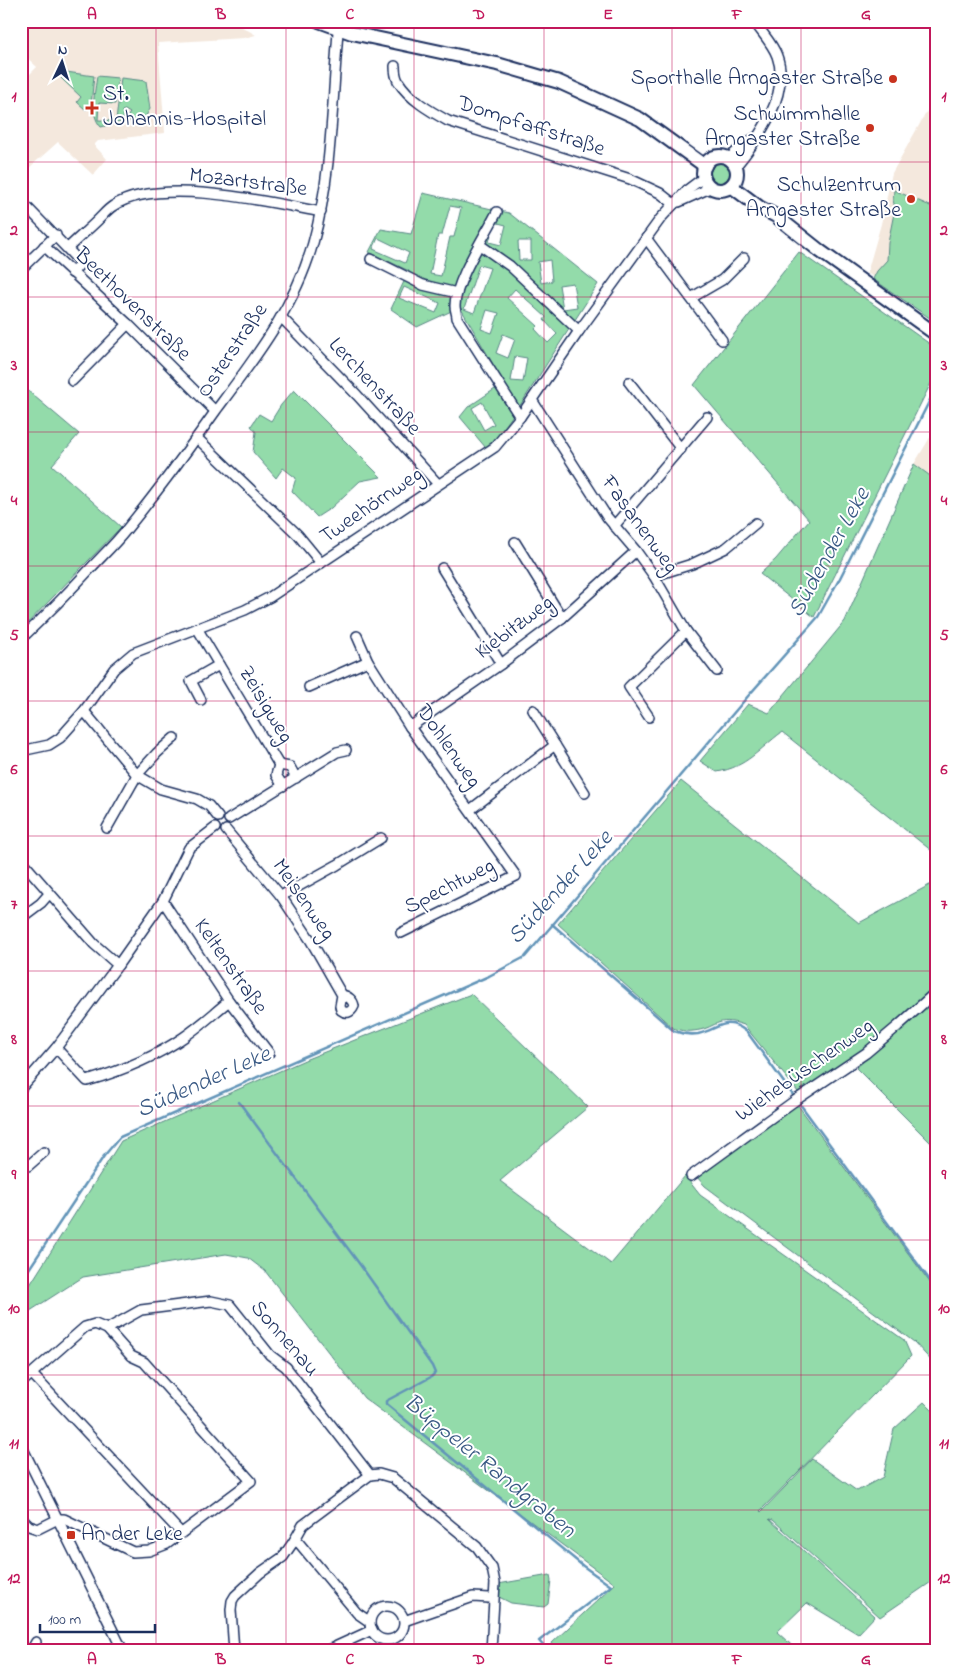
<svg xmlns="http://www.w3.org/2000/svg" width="958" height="1672" font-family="'Indie Flower',sans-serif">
  <rect width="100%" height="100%" fill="#fff"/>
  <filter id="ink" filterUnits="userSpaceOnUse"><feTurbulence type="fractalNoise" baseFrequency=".02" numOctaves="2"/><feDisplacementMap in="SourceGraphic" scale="10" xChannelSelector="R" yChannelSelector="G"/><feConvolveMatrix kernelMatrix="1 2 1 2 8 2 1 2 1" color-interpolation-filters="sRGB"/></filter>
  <g filter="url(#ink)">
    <g fill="#f4e8dd">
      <path d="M21 21H232L256 35 244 38 158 43 165 133 98 141 94 145 107 159 93 175 58 142 21 175V83L37 67 21 52Z"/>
      <path d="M935 97 937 98V320L867 273 881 224 892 173Z"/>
      <path d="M937 426V481L914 464Z"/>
    </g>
    <g fill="#93dbaa" stroke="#578584" fill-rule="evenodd">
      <path d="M66 72 94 76 91 105 86 110 77 102 81 97 61 78Z"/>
      <path d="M97 76 118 78 115 104 99 103 98 120 116 121 121 78 146 81 150 109 144 119 129 121 127 117 130 113 125 110 122 111 124 118 121 122 101 127C89 114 95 92 97 76Z"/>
      <circle cx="720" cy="173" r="12"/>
      <path d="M894 190 937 209V323L873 279 877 271 887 260 888 243 895 208 893 200Z"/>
      <path d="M423 193 509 213 598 284 521 404 494 441 486 448 460 417 468 407 504 383 460 307 417 327 391 309 409 271 369 252 381 229 411 234ZM450 206 461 208 454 237H450L441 276 430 274 438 235H442ZM494 222 506 225 501 245 489 242ZM378 238 409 253 405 263 373 249ZM518 241H531V260H519ZM550 260 552 281 541 283 538 262ZM479 265 490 268 474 313 464 309ZM573 283 577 307 563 309 559 285ZM404 287 440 303 436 313 399 298ZM515 289 546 317 544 320 557 334 548 343 535 329 538 326 507 298ZM487 310 499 313 492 333 481 329ZM503 334 515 339 508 358 496 353ZM515 356 527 358 523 382 511 381ZM482 402 494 424 484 430 472 408Z"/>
      <path d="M799 252 937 349V371L814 617 760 574 776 559 809 520 694 385Z"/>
      <path d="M21 385 79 434 52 465 121 527 21 630Z"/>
      <path d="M294 390 381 477 360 481 331 508 317 517 292 491 296 478 283 468 276 478 253 452 256 432 251 426 259 414 271 421 281 405Z"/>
      <path d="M914 464 937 481V855L782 732C759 749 747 767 717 772L700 761 748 704 769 713 845 621Z"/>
      <path d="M681 781 859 923 937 881V986L922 1002 863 1052 798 1092 744 1025C715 1015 717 1029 693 1031 686 1032 679 1030 673 1028L558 924Z"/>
      <path d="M471 994 588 1107 500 1181 611 1264 685 1176 700 1195 904 1340 911 1356 760 1511 761 1512 812 1459 857 1491 883 1477 894 1429 924 1402 937 1415V1578L880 1617 773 1520 769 1519 875 1616 858 1634 807 1603 777 1632 798 1651H556L552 1643 615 1584 364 1398 265 1271 248 1258 226 1254 83 1277 30 1311 21 1299 121 1141 307 1059Z"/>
      <path d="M937 996V1149L856 1068Z"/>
      <path d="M797 1104 937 1292V1367L914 1342 705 1186 695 1175Z"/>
      <path d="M550 1575 551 1580 548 1604 544 1607 511 1603 497 1596 498 1584Z"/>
    </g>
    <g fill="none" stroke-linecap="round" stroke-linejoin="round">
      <g stroke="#6294b8" stroke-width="2.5">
        <path d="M552 924 674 1031C682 1034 690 1035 698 1034 719 1029 726 1015 747 1032L793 1095"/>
        <path d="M239 1102 361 1266 432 1366 435 1373 431 1377 386 1401V1404L583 1566 611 1586 539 1641 548 1651"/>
        <path d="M800 1104 937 1290"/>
        <path d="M21 1281 104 1156 120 1137 489 976 525 957 749 695 818 617 840 578 937 386"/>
      </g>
      <g stroke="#1b2f5e" stroke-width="12">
        <g id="street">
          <path d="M395 66C395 71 396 77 398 81 409 99 430 111 448 121L630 179 660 193 674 204"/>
          <path d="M937 82 934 107 937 109"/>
          <path d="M729 158 746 143 755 138"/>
          <path d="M736 166C758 139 791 94 777 56 773 44 761 32 754 21"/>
          <path d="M21 201 81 263 72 273"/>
          <path d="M679 202 710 188"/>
          <path d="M497 212C485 236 455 281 455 306 455 310 457 314 457 318L520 417"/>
          <path d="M646 238 722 340"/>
          <path d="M480 245 510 266 579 331"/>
          <path d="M44 246 128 324 215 411"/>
          <path d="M68 248C78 238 89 229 99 219 103 215 108 209 113 206 158 176 270 202 321 212"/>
          <path d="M371 259 423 285 457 293"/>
          <path d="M21 269 56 235"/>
          <path d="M691 298 722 280 744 258"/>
          <path d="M281 317 357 395 438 484"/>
          <path d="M72 381 128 324"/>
          <path d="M629 382 681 449"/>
          <path d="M532 400 607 517 636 551 654 576 686 631 717 671"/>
          <path d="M197 438 298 535 321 563"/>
          <path d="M614 526 707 417"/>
          <path d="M515 542 562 618"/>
          <path d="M442 568 501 664"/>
          <path d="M654 576 692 564 726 548 756 523"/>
          <path d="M197 628 279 765"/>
          <path d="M357 636 368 661 410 727 516 876 401 933"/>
          <path d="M21 639C45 616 68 593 90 569 102 556 115 544 126 530 158 491 188 450 217 409 255 358 296 305 313 243 333 172 332 94 339 21"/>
          <path d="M309 687 368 661"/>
          <path d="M201 700 191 681 219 665"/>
          <path d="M84 711 137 775 161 789 197 799 209 806 218 817"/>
          <path d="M649 717 629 687 686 631"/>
          <path d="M410 727 501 664 562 618 636 551"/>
          <path d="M555 745 585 793"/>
          <path d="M21 751 49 745 60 738 84 711 114 669 133 653 245 610 270 597 495 447 520 417 579 331 661 218 687 190 703 178"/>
          <path d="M279 765 276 775 283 786"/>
          <path d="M279 765 290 767 296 778"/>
          <path d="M470 810 555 745 533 710"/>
          <path d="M229 819 337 752 346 750"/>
          <path d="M107 828 137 775 157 753 174 738"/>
          <path d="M226 830 281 896 311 941 342 995 340 1006 341 1010C346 1014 351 1013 354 1006 353 1000 348 996 342 995"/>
          <path d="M21 860 94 944 118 965"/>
          <path d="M281 896 337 865 381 838"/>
          <path d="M163 901 229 1001 269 1053"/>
          <path d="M21 918 41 903 49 894"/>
          <path d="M56 1048 87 1081C121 1071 154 1058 184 1037 200 1026 214 1013 229 1001"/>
          <path d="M21 1088 56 1048 118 965 163 901 189 848 215 828"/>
          <path d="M21 1158 28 1166 44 1152"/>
          <path d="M691 1176 793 1102 866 1053 898 1026 937 991"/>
          <path d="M32 1374 181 1533"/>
          <path d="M21 1383 85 1327 95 1324 107 1329"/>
          <path d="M21 1445 123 1651"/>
          <path d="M21 1518 29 1526 38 1529 58 1519H64L133 1552 149 1551 167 1544 251 1481 144 1362 131 1356 107 1329 141 1310 211 1301 230 1305 270 1355 286 1367 370 1475"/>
          <path d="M294 1541 299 1543 357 1613 370 1622"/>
          <circle cx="387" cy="1623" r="17"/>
          <path d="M404 1621 473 1597 489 1598"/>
          <path d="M31 1651 36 1642"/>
          <path d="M234 1651 231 1610 232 1601 235 1596 260 1573 283 1557 294 1541 303 1525 370 1475 379 1474 393 1478 477 1547 492 1568 495 1583 491 1651"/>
          <path d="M326 1651 372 1630"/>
        </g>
      </g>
      <g stroke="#1b2f5e" stroke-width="16">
        <g id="primary">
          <path d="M319 21 352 33 497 64 559 82 640 119 705 166"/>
          <circle cx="720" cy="173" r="17"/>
          <path d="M731 186 759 207 776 216 820 251 937 335"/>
        </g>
      </g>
      <use href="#street" stroke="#fff" stroke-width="9"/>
      <use href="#primary" stroke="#fff" stroke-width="12"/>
    </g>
  </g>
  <path fill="none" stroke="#c2185b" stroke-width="1" stroke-opacity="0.55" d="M156 21V1651M286 21V1651M414 21V1651M544 21V1651M672 21V1651M801 21V1651M21 162H937M21 297H937M21 432H937M21 566H937M21 701H937M21 836H937M21 971H937M21 1106H937M21 1240H937M21 1375H937M21 1510H937"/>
  <g fill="#c8321e" stroke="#fff" stroke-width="2">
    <circle cx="893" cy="79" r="5"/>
    <path d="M89.5 100.5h5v5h5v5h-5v5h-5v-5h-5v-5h5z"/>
    <circle cx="870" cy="128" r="5"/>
    <circle cx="911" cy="199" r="5"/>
    <rect x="66" y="1530" width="10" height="10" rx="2.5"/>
  </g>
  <g text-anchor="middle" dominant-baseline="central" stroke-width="4" stroke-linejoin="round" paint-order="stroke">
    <g font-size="22" fill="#1b2f5e" stroke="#fff" text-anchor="end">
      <text x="883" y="79">Sporthalle Arngaster Straße</text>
      <text x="103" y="95" text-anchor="start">St.<tspan x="103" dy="25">Johannis-Hospital</tspan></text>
      <text x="860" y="115">Schwimmhalle<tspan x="860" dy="25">Arngaster Straße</tspan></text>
      <text x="901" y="186">Schulzentrum<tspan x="901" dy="25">Arngaster Straße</tspan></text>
      <text x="81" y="1535" text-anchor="start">An der Leke</text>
    </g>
    <g font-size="22" fill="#1b2f5e" stroke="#fff">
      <text transform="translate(531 127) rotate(18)">Dompfaffstraße</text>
      <text transform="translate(248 183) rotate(7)">Mozartstraße</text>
      <text transform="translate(132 305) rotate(44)">Beethovenstraße</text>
      <text transform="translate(233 351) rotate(-56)">Osterstraße</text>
      <text transform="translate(374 387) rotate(47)">Lerchenstraße</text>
      <text transform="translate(372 506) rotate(-34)">Tweehörnweg</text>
      <text transform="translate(639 525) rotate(54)">Fasanenweg</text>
      <text transform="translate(515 628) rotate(-37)">Kiebitzweg</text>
      <text transform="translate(265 705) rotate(59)">Zeisigweg</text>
      <text transform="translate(448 747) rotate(55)">Dohlenweg</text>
      <text transform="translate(450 887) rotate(-27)">Spechtweg</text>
      <text transform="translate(303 900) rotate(55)">Meisenweg</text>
      <text transform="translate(230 967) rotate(55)">Keltenstraße</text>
      <text transform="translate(805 1071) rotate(-35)">Wiehebüschenweg</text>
      <text transform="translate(284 1339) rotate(49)">Sonnenau</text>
    </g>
    <g font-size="24" font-style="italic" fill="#395984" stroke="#fff">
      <text transform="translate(830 553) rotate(-61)">Südender Leke</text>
      <text transform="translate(561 888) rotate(-48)">Südender Leke</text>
      <text transform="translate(204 1083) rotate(-24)">Südender Leke</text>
      <text transform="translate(489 1467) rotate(39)">Büppeler Randgraben</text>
    </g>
  </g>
  <rect width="958" height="1672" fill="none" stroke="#fff" stroke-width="55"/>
  <g transform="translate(62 62) rotate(4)" stroke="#ffffff" stroke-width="4" paint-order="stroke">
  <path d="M0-4L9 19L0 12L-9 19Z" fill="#1b2f5e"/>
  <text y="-8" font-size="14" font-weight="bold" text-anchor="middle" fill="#1b2f5e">N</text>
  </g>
  <path d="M40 1624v8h115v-8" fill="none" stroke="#1b2f5e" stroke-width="2.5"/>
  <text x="48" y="1624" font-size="15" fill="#1b2f5e" stroke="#ffffff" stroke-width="4" paint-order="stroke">100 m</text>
  <rect x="28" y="28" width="902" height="1616" fill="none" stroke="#c2185b" stroke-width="2"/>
  <g font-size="16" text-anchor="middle" font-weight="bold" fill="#c2185b">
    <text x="92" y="19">A</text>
    <text x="221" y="19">B</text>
    <text x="350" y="19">C</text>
    <text x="479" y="19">D</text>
    <text x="608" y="19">E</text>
    <text x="737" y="19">F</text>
    <text x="866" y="19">G</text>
    <text x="14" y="101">1</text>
    <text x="944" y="101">1</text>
    <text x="14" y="235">2</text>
    <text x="944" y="235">2</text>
    <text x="14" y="370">3</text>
    <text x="944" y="370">3</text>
    <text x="14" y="505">4</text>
    <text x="944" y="505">4</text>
    <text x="14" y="640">5</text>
    <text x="944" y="640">5</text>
    <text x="14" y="774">6</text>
    <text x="944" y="774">6</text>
    <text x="14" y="909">7</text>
    <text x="944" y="909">7</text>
    <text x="14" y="1044">8</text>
    <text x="944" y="1044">8</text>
    <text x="14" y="1179">9</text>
    <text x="944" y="1179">9</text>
    <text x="14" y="1313">10</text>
    <text x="944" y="1313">10</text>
    <text x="14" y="1448">11</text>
    <text x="944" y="1448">11</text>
    <text x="14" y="1583">12</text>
    <text x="944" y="1583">12</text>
    <text x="92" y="1664">A</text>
    <text x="221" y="1664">B</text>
    <text x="350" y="1664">C</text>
    <text x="479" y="1664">D</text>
    <text x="608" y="1664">E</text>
    <text x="737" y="1664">F</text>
    <text x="866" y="1664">G</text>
  </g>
</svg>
